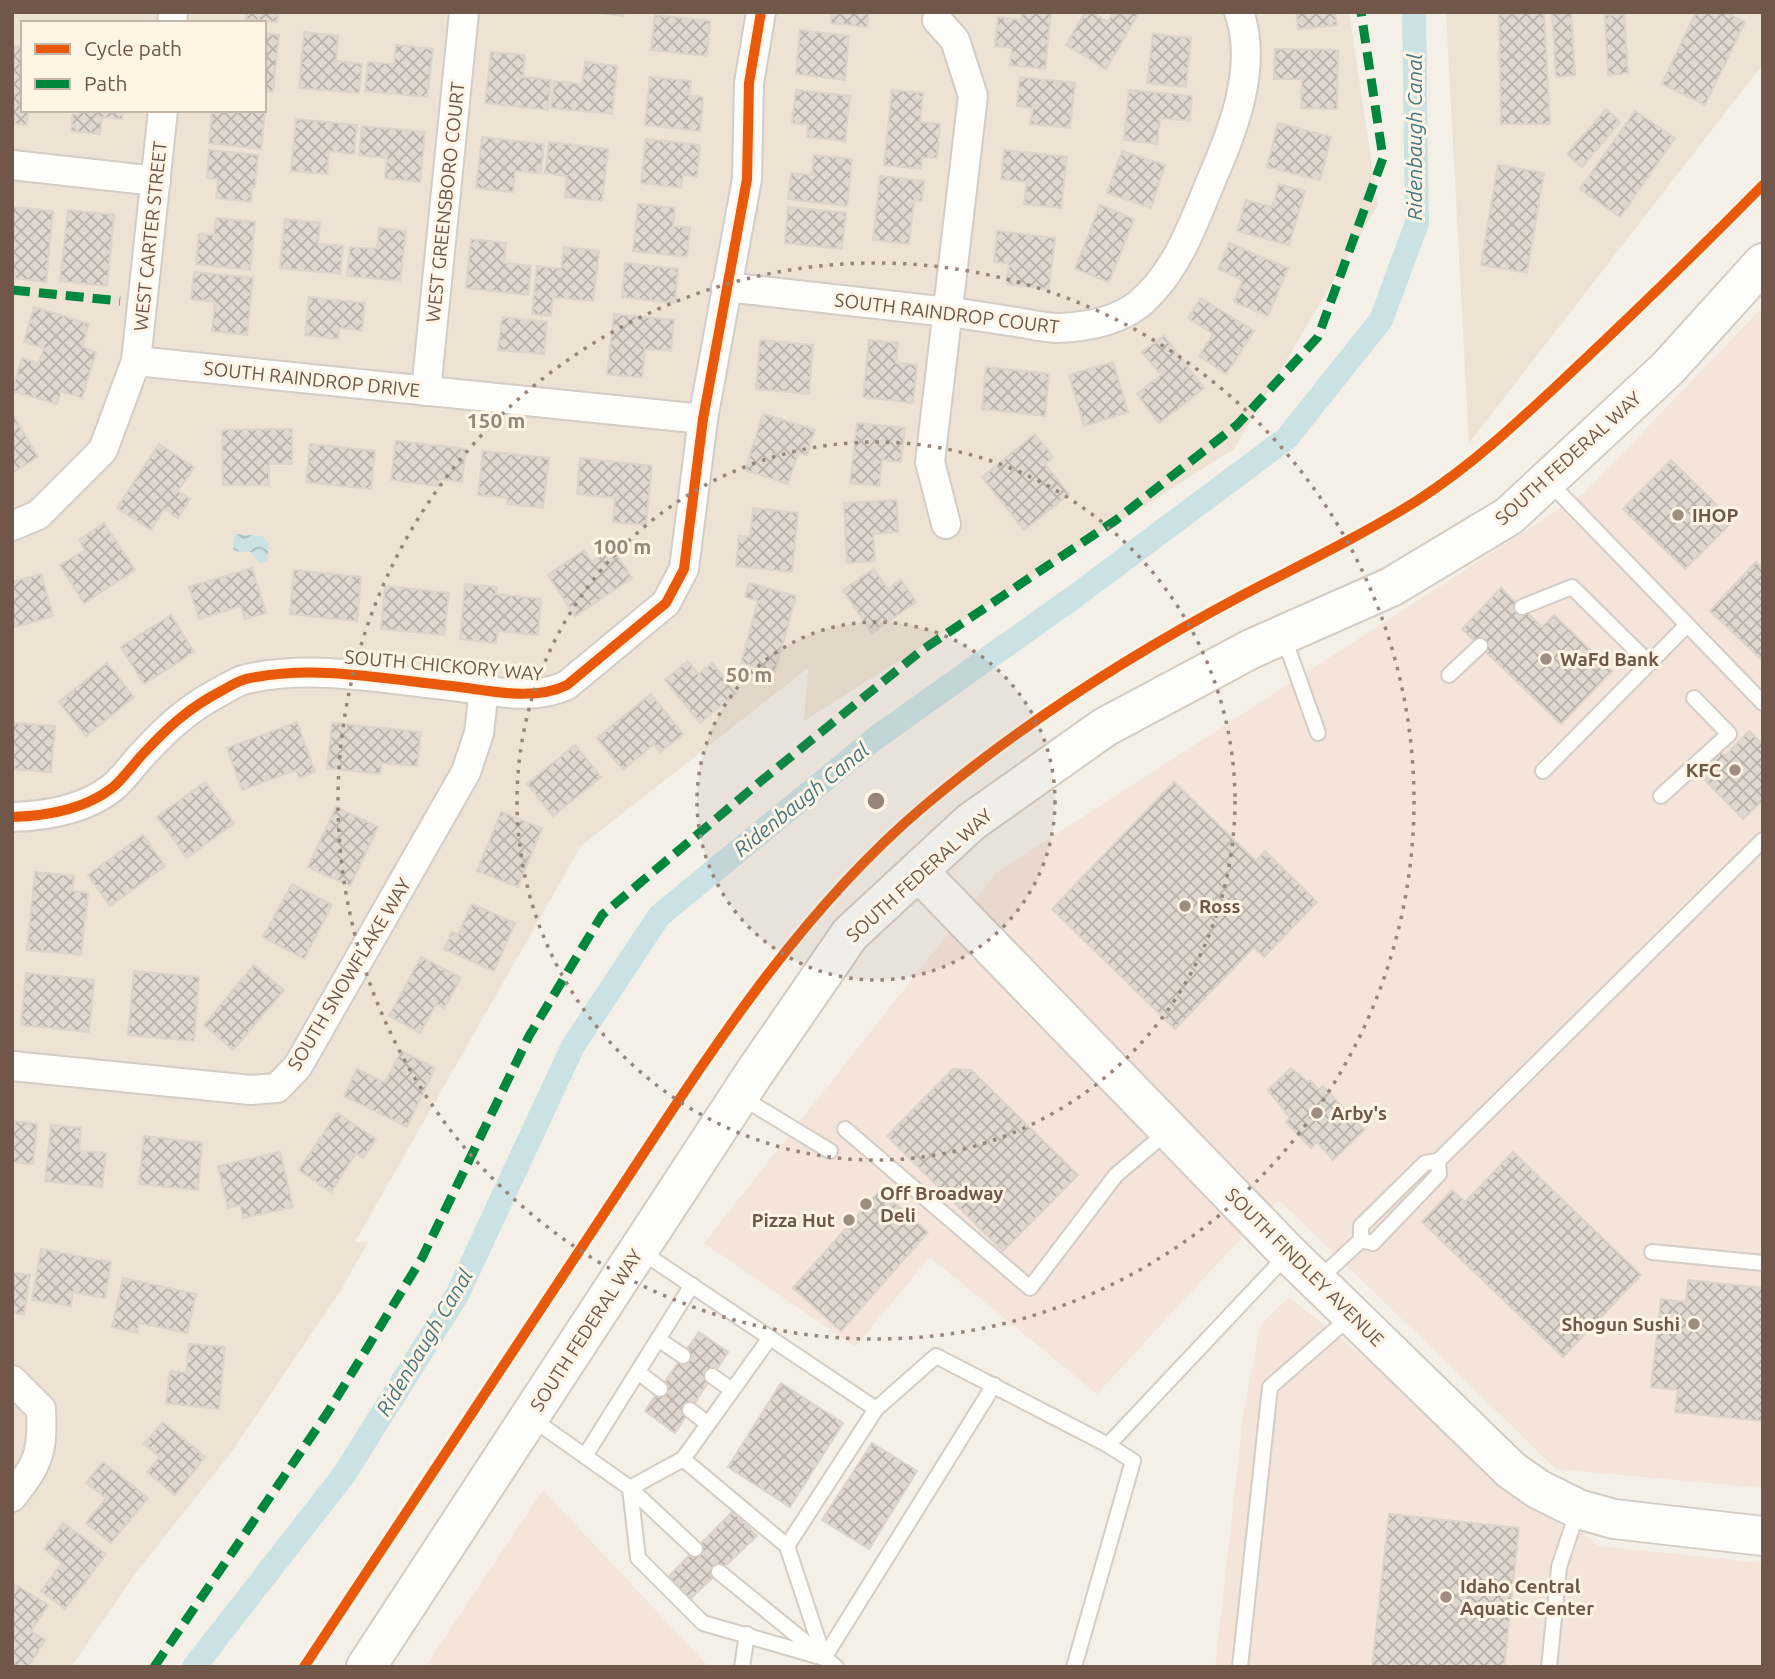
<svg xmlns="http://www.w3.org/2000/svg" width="1775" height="1679" font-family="Ubuntu,sans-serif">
  <defs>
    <pattern id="water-waves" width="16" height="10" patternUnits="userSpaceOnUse" patternTransform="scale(1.75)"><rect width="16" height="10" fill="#cae2e4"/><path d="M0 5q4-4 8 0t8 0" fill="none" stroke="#a8babb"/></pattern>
    <pattern id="building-cross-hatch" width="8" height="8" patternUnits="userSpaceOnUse" patternTransform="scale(1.75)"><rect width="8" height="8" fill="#e0d8cf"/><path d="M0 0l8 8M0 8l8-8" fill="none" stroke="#bab2aa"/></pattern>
  </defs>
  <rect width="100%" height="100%" fill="#f4f0e7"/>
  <g fill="#ede2d4" fill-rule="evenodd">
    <path d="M12 12H1349L1378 205 1234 449 804 721 808 668 581 846 355 1242H368L341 1290 230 1454 135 1574 71 1667H12ZM23 23H264V110H23Z"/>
    <path d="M1446 12H1763V64L1469 443Z"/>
  </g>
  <g fill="#f4e4da">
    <path d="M1763 307V1488L1556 1469 1279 1200 1241 1238 1097 1394 930 1257 855 1347 704 1243 996 873 1584 493Z"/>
    <path d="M1289 1297 1599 1546 1763 1563V1667H1215L1244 1409 1261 1324Z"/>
    <path d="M543 1490 709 1667H425Z"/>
  </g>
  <path fill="url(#water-waves)" d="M235 534 262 536 269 543 267 563H259L251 552 233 551Z"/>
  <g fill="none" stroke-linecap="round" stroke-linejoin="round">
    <path stroke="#cae2e4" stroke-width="24" d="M194 1667 343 1476 457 1295 573 1046 659 916 877 737 1074 597 1287 438 1381 320 1417 223 1414 12"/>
  </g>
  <g fill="url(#building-cross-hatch)" stroke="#dcd3ca" stroke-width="2">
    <path d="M246 12H278L277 22 246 19Z"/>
    <path d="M592 12H624L623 16Z"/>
    <path d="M832 12H869L867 27 831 23Z"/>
    <path d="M1022 12H1051L1045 69 1010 65 1012 48 995 46 998 17 1021 20Z"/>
    <path d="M1085 12H1091L1108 22 1114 12H1139L1106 69 1066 45Z"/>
    <path d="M1296 12H1335L1337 25 1298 29Z"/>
    <path d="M1499 12H1544L1550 124H1501Z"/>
    <path d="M1552 12H1571L1575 75 1556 77Z"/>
    <path d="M1696 12H1725L1745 22 1705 105 1662 84Z"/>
    <path d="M1624 14 1628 73 1608 75 1605 15Z"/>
    <path d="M655 15 710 21 707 56 651 50Z"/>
    <path d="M800 30 849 36 845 80 796 74Z"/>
    <path d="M304 32 338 36 336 61 362 64 359 93 299 88Z"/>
    <path d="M264 33 279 35 273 92 264 91Z"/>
    <path d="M1153 34 1191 38 1186 87 1147 83Z"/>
    <path d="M396 45 433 49 427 97 365 91 368 62 394 64Z"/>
    <path d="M12 46 23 47V110H28L27 125 12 123Z"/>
    <path d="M1275 49 1338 50 1337 109 1301 108 1302 79H1274Z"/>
    <path d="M491 52 525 55 523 77 551 80 548 110 485 103Z"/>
    <path d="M585 62 617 66 612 114 551 108 554 81 582 84Z"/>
    <path d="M650 77 691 81 689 95 703 97 700 131 645 125Z"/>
    <path d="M1020 77 1075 83 1070 128 1030 124 1033 108 1017 106Z"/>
    <path d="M796 90 850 96 845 141 807 137 808 124 792 123Z"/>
    <path d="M892 90 923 93 920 122 940 124 937 158 922 157 921 169 884 165Z"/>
    <path d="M1129 90 1192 96 1190 121 1160 118 1157 144 1124 140Z"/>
    <path d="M264 101 266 102 261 149 209 143 212 111 264 110Z"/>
    <path d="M1606 109 1620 122 1582 167 1567 154Z"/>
    <path d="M73 110H123L122 119 102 117 100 134 71 131Z"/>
    <path d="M1635 111 1675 138 1620 217 1580 189Z"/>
    <path d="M296 119 357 125 354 154 329 151 327 174 291 171Z"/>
    <path d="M1278 123 1331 137 1320 180 1267 167Z"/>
    <path d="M362 126 425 132 420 182 385 178 387 158 359 155Z"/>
    <path d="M482 137 544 144 541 173 515 171 513 192 476 188Z"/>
    <path d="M646 139 700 145 697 177 683 175 681 188 641 183Z"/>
    <path d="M549 142 608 149 602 201 565 197 567 176 545 173Z"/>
    <path d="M209 150 258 155 255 187H252L251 202 216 198 218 179 207 178Z"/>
    <path d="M1004 150 1067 157 1061 208 1024 204 1027 182 1001 179Z"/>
    <path d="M1122 151 1165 165 1151 208 1107 193Z"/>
    <path d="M814 155 852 159 847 206 788 199 791 173 812 175Z"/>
    <path d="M1498 165 1544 173 1527 273 1481 265Z"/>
    <path d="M880 176 924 181 922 201 914 200 909 244 873 240Z"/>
    <path d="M1279 184 1305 191 1289 245 1237 231 1246 200 1272 207Z"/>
    <path d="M638 204 675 208 673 226 690 228 687 257 633 251Z"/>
    <path d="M1100 205 1134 219 1109 282 1075 269Z"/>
    <path d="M12 207 53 211 46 282 12 278Z"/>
    <path d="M788 207 846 213 842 249 785 243Z"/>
    <path d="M68 210 114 215 107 286 60 281Z"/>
    <path d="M216 218 255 222 250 270 196 264 199 234 214 235Z"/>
    <path d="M285 219 320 223 318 244 343 246 340 274 280 268Z"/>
    <path d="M379 228 406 231 400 281 347 276 350 247 377 249Z"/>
    <path d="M997 231 1055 238 1049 289 1007 284 1009 263 994 262Z"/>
    <path d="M471 239 506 243 504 263 531 266 528 295 466 288Z"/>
    <path d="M1229 243 1288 268 1268 316 1234 302 1243 280 1218 269Z"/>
    <path d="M564 247 599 251 593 301 553 297 551 316 532 314 537 266 561 269Z"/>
    <path d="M625 263 678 269 675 303 622 297Z"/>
    <path d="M194 272 253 278 247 335 212 331 215 302 191 299Z"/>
    <path d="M309 297 365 303 362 331 339 328 338 339 305 335Z"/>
    <path d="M1201 298 1254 331 1226 374 1199 356 1213 334 1188 318Z"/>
    <path d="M34 307 89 324 82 347 96 352 82 398 61 391 57 404 12 391 22 358 39 363 44 348 24 342Z"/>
    <path d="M614 314 674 320 671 351 645 349 642 378 607 374Z"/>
    <path d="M502 317 547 322 544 354 498 350Z"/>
    <path d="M1164 336 1204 388 1159 423 1137 394 1161 375 1142 352Z"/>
    <path d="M760 340 813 345 809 394 756 389Z"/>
    <path d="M869 340 898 343 896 363 917 365 913 403 863 397Z"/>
    <path d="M1113 362 1128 412 1084 426 1069 375Z"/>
    <path d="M986 367 1049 374 1045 416 982 409Z"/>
    <path d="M12 413 38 457 12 473Z"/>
    <path d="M763 414 815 430 807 455 798 453 788 484 745 470Z"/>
    <path d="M857 423 905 428 901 462 882 460 879 486 850 483Z"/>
    <path d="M292 429V464H269V485H223L222 430Z"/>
    <path d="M1035 434 1053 457 1045 464 1069 494 1024 530 982 477Z"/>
    <path d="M396 441 466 449 462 482 439 479 438 486 391 480Z"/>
    <path d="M159 444 194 467 178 491 190 499 178 518 164 509 151 530 117 508Z"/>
    <path d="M310 444 375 451 371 489 306 482Z"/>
    <path d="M483 451 549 458 543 508 507 504 508 498 478 495Z"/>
    <path d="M580 458 652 466 646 525 613 522 615 498 577 494Z"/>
    <path d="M1671 460 1733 521 1685 569 1623 509Z"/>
    <path d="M897 500 898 532 873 534 875 561 847 563 844 503Z"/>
    <path d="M753 508 798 513 792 572 736 566 739 536 750 537Z"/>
    <path d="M104 523 135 570 84 603 60 565 85 550 79 540Z"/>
    <path d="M612 548 632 578 575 616 548 575 584 550 592 562Z"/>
    <path d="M1756 562 1763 568V661L1710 611Z"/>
    <path d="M252 568 266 613 245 619 241 606 199 619 189 587Z"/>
    <path d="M874 569 888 589 901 580 916 602 872 633 843 590Z"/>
    <path d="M294 570 361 577 357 621 290 614Z"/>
    <path d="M41 574 53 616 12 628V582Z"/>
    <path d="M749 583 796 596 775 672 741 663 758 601 745 597Z"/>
    <path d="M465 584 497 587 496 594 541 599 538 635 498 631 496 643 460 639Z"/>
    <path d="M385 586 449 593 444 635 381 629Z"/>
    <path d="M1501 588 1542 627 1554 615 1612 671 1561 724 1462 629Z"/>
    <path d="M171 615 194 652 144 684 121 647Z"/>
    <path d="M688 661 698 674 712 663 736 693 700 723 665 680Z"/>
    <path d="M107 663 134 697 86 736 59 702Z"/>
    <path d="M651 694 683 734 660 752 654 744 623 770 597 738Z"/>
    <path d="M297 722 315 772 299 778 296 770 242 790 227 748Z"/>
    <path d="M12 723 55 726 51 772 12 769Z"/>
    <path d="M332 723 421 732 417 766 382 763 380 774 327 768Z"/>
    <path d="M1749 731 1763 745V800L1743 819 1701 776 1714 764 1712 761 1721 752 1725 756Z"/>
    <path d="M575 745 601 777 553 816 527 784Z"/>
    <path d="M205 782 234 823 187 858 157 817Z"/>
    <path d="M1174 782 1256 861 1265 851 1317 902 1264 957 1254 947 1175 1029 1052 909Z"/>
    <path d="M336 807 378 827 350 886 308 867Z"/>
    <path d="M501 812 542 828 518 887 477 871Z"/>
    <path d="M143 835 165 866 110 906 88 875Z"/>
    <path d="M35 872 74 876 72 891 88 893 81 955 27 950Z"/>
    <path d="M292 884 332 905 304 959 263 937Z"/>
    <path d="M472 904 515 923 494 971 444 949 452 932 458 935Z"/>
    <path d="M421 957 461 978 444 1008 436 1004 420 1033 389 1016Z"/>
    <path d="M254 965 284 990 233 1050 204 1025Z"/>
    <path d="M134 971 199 977 194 1041 128 1035Z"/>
    <path d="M26 973 94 980 89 1032 21 1025Z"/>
    <path d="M401 1051 435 1068 407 1127 344 1096 357 1069 385 1083Z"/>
    <path d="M1291 1068 1308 1082 1310 1080 1319 1090 1323 1086 1364 1130 1333 1160 1317 1142 1311 1148 1286 1122 1290 1118 1268 1090Z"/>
    <path d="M953 1069 971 1070 1078 1175 1003 1251 887 1136Z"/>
    <path d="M337 1113 376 1139 363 1158 356 1153 331 1192 299 1170Z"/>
    <path d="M12 1121 37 1124 33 1164 12 1162Z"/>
    <path d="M51 1125 81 1128 79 1151 106 1153 102 1187 45 1181Z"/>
    <path d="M144 1136 202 1143 198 1190 139 1184Z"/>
    <path d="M280 1152 293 1207 243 1218 240 1205 228 1208 218 1166Z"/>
    <path d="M1513 1152 1641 1275 1563 1357 1422 1222 1452 1190 1465 1202Z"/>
    <path d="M880 1190 928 1232 841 1331 793 1288Z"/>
    <path d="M41 1249 111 1262 105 1298 73 1292 71 1306 32 1300Z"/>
    <path d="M12 1273 30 1275 24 1314 12 1313Z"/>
    <path d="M123 1278 196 1294 187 1333 139 1323 137 1333 112 1327Z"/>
    <path d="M1688 1280 1763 1288V1421L1675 1412 1678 1390 1651 1387 1661 1299 1686 1302Z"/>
    <path d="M699 1332 728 1352 675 1433 645 1411Z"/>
    <path d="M189 1344 225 1347 219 1409 166 1403 170 1371 186 1373Z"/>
    <path d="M781 1383 843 1423 790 1507 728 1467Z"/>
    <path d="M163 1422 205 1457 175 1495 147 1472 160 1457 144 1444Z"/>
    <path d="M872 1443 917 1471 869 1549 822 1520Z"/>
    <path d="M103 1462 148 1498 111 1543 86 1523 106 1498 86 1483Z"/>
    <path d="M733 1511 757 1536 690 1599 668 1577Z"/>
    <path d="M1389 1514 1519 1528 1504 1667H1372Z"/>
    <path d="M63 1523 106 1554 65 1609 41 1591 62 1563 44 1549Z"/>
    <path d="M13 1583 48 1605 31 1631 45 1640 28 1667H12Z"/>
  </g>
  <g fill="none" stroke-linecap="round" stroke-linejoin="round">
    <g stroke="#d3cdc6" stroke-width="18">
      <g id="lane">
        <path d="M1548 481 1763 703"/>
        <path d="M1522 607 1572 587 1649 663"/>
        <path d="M1283 635 1318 733"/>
        <path d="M1449 675 1480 646"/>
        <path d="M1543 771 1687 625"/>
        <path d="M1661 796 1729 734 1694 698"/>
        <path d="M741 1097 830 1151"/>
        <path d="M845 1129 1030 1288 1116 1175 1167 1132"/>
        <path d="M1438 1161 1763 840"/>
        <path d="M639 1250 876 1409"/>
        <path d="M1652 1252 1763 1263"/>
        <path d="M1319 1279 1361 1240V1226L1425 1163 1438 1161 1439 1174 1373 1243 1361 1240"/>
        <path d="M658 1339 683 1356"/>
        <path d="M638 1372 660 1389"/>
        <path d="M712 1376 732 1390"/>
        <path d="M690 1410 708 1424"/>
        <path d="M531 1418 630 1488 683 1459 769 1339"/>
        <path d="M1108 1445 1287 1255"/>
        <path d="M585 1456 692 1285"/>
        <path d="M683 1459 787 1546 824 1658"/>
        <path d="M630 1488 638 1558 703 1623 824 1658"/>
        <path d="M630 1488 695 1549"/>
        <path d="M787 1546 876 1409 936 1356 1108 1445 1133 1461 1074 1667"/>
        <path d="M719 1572 836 1667"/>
        <path d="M824 1658 994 1385"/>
        <path d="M742 1667 747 1634"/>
        <path d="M1240 1667 1270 1387 1350 1317"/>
        <path d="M1549 1667 1559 1567 1578 1510"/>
      </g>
    </g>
    <g stroke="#d3cdc6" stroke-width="32">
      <g id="street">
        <path d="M937 20 955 40 973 96 930 462 946 524"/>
        <path d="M172 23 173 12"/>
        <path d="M12 165 156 181"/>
        <path d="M726 287C800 296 874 303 948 312 973 315 997 319 1022 323 1034 325 1047 328 1059 328 1087 327 1116 322 1139 304 1178 271 1194 221 1213 176 1234 128 1258 65 1239 12"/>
        <path d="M136 361 163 110"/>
        <path d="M426 391 464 12"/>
        <path d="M12 526 38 515 103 450 136 361 703 419"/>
        <path d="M12 817C46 816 85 809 112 788 123 779 132 766 141 756 167 728 188 708 223 690 230 686 238 681 246 679 314 664 384 679 452 686 488 690 533 702 567 685L666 603 684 569 703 419 747 179 749 83 761 12"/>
        <path d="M12 1066 251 1090 277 1088 298 1066 466 772 479 733 484 690"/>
        <path d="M12 1380 41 1409C43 1452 39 1463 12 1497"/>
      </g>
    </g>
    <g stroke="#d3ccc4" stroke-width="42">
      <g id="secondary">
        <path d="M918 871 1288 1253 1511 1470 1538 1489 1578 1509 1614 1519 1763 1536"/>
        <path d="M366 1667 753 1075 850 934 971 822 1105 727 1251 649 1391 587 1509 516 1668 368 1763 263"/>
      </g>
    </g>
    <use href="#lane" stroke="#fdfdfb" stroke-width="14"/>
    <use href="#street" stroke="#fdfdfb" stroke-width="28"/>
    <use href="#secondary" stroke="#fdfdfb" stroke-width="38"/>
    <g stroke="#00873e" stroke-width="9" stroke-dasharray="18 9" stroke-linecap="butt">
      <path d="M12 290 120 301"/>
      <path d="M154 1667 328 1412 422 1258 529 1036 602 915 761 781 922 650 1116 520 1237 425 1318 337 1383 158 1361 12"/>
    </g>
    <g stroke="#fef5e7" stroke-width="15">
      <g id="cycleway">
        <path d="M12 817C46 816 85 809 112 788 123 779 132 766 141 756 167 728 188 708 223 690 230 686 238 681 246 679 314 664 384 679 452 686 488 690 533 702 567 685L666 603 684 569 703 419 747 179 749 83 761 12"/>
        <path d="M304 1667C404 1516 503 1366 603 1215 698 1072 790 920 923 807 1020 725 1128 656 1241 596 1300 565 1361 536 1418 500 1471 466 1519 421 1565 378 1632 315 1698 251 1763 185"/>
      </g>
    </g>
    <use href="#cycleway" stroke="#e8590c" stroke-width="10"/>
  </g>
  <circle cx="876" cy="801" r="179" fill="#978579" fill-opacity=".12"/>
  <g fill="none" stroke="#978579" stroke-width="3.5" stroke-dasharray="3.5 7">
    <circle cx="876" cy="801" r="179"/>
    <circle cx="876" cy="801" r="359"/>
    <circle cx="876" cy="801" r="538"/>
  </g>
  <g fill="#9e8d81" stroke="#fef5e7" stroke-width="2.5">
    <circle cx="1678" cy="515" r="7"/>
    <circle cx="1546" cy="659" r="7"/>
    <circle cx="1735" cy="770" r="7"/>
    <circle cx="1185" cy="906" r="7"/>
    <circle cx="1317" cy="1113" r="7"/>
    <circle cx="866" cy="1204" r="7"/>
    <circle cx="849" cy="1220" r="7"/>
    <circle cx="1694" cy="1324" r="7"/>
    <circle cx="1446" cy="1597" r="7"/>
  </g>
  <g text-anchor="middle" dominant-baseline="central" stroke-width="6" stroke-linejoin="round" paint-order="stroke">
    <g font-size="19" fill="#70574a" stroke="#fef5e7">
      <text transform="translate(445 202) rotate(-84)">WEST GREENSBORO COURT</text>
      <text transform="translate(150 236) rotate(-84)">WEST CARTER STREET</text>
      <text transform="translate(947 313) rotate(7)">SOUTH RAINDROP COURT</text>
      <text transform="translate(312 379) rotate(6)">SOUTH RAINDROP DRIVE</text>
      <text transform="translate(1568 458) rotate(-42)">SOUTH FEDERAL WAY</text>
      <text transform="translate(444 665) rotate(5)">SOUTH CHICKORY WAY</text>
      <text transform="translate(919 875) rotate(-42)">SOUTH FEDERAL WAY</text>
      <text transform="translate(349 974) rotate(-59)">SOUTH SNOWFLAKE WAY</text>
      <text transform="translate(1305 1267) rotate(45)">SOUTH FINDLEY AVENUE</text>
      <text transform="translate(586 1330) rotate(-57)">SOUTH FEDERAL WAY</text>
    </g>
    <g font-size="19" font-weight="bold" fill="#70574a" stroke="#fef5e7" text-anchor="start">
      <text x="1692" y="515">IHOP</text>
      <text x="1560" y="659">WaFd Bank</text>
      <text x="1721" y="770" text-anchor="end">KFC</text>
      <text x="1199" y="906">Ross</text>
      <text x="1331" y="1113">Arby's</text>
      <text x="880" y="1193">Off Broadway<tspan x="880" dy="22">Deli</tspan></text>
      <text x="835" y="1220" text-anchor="end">Pizza Hut</text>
      <text x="1680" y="1324" text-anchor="end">Shogun Sushi</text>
      <text x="1460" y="1586">Idaho Central<tspan x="1460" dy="22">Aquatic Center</tspan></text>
    </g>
    <g font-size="21" font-style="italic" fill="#467882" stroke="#fef5e7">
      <text transform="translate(1414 137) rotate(-90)">Ridenbaugh Canal</text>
      <text transform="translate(801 799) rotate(-39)">Ridenbaugh Canal</text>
      <text transform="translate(424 1342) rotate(-59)">Ridenbaugh Canal</text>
    </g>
  </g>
  <circle cx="876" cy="801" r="10" fill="#978579" stroke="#fef5e7" stroke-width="3.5"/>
  <g font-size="21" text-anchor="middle" font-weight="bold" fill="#978579" stroke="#fef5e7" stroke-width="6" stroke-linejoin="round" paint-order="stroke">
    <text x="496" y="428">150 m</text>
    <text x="622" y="554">100 m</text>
    <text x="749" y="682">50 m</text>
  </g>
  <rect width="1775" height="1679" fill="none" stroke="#70574a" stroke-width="28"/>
  <rect x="21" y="21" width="245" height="91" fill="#fef5e7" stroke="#c5b6a8" stroke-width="2"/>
  <rect x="35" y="44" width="35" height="10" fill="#e8590c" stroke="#c5b6a8" stroke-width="2"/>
  <text x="84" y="56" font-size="21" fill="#70574a">Cycle path</text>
  <rect x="35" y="79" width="35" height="10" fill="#00873e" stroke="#c5b6a8" stroke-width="2"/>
  <text x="84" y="91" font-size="21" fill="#70574a">Path</text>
</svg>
